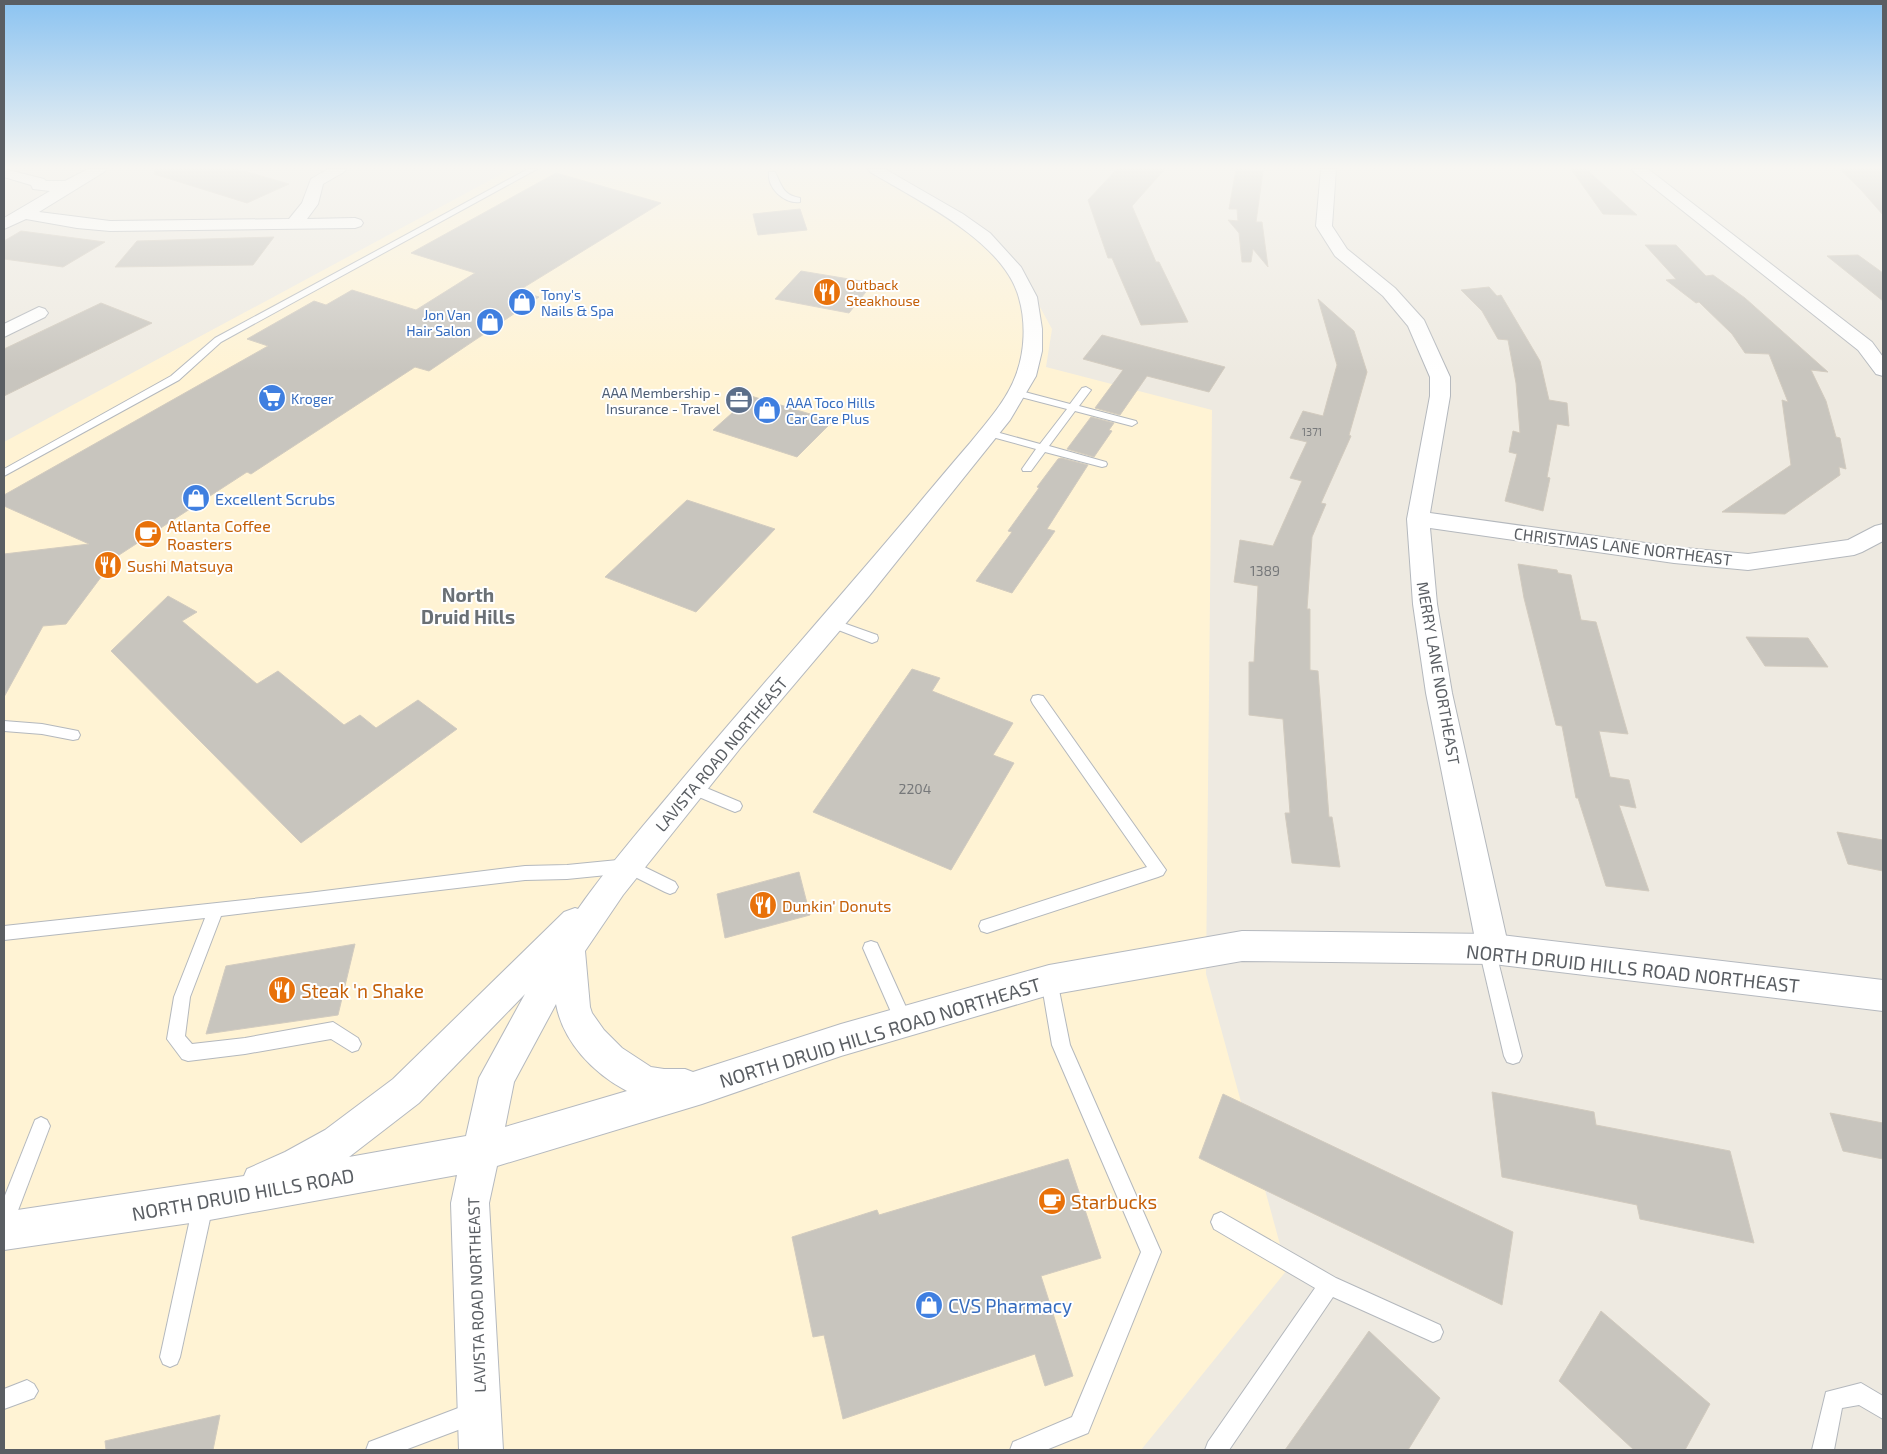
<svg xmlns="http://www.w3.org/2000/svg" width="1887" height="1454" font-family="'Exo 2',sans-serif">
  <rect width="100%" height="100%" fill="#eeeae1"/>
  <path fill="#fff3d4" d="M511 169H873L914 188 986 232 1029 287 1052 329 1046 367 1212 410 1206 974 1287 1270 1141 1450H4V442Z"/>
  <g fill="#c8c5be" stroke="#d2cbbf">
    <path d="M155 169H237L289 184 247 203 154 174Z"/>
    <path d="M1117 169H1165L1132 206 1156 262H1159L1188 322 1141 325 1112 258H1108L1088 200Z"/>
    <path d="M1236 169 1263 171 1256 222H1262L1268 267 1253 249 1251 262H1242L1239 233 1228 220 1238 221 1237 209H1229Z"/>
    <path d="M1571 169H1586L1637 215 1603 214Z"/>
    <path d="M1840 169H1883V215L1862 191Z"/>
    <path d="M556 173 661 203 518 291 539 297 429 371 415 367 251 474 247 472 116 557 66 624 43 626 4 697V554L89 544 4 506V495L268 346 247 339 314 301 326 305 352 290 416 310 475 273 411 253Z"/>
    <path d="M800 209 807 230 758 235 753 214Z"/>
    <path d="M21 231 105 242 63 267 4 259V241Z"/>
    <path d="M274 237 253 265 115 267 137 241Z"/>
    <path d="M1645 245H1676L1706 276 1713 275 1745 298 1828 372 1811 370 1826 401 1836 437 1840 438 1846 469 1839 467 1840 475 1785 514 1722 512 1791 465 1782 400 1788 402 1769 354 1745 353 1732 334 1699 302 1696 303 1666 280 1676 279Z"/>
    <path d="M1858 255 1883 273V301L1827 256Z"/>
    <path d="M801 271 873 283 849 313 775 299Z"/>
    <path d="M1489 287 1497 296 1501 295 1540 361 1549 400 1567 403 1569 426 1557 424 1547 477 1550 478 1543 511 1505 501 1517 454 1509 452 1513 431 1520 433 1516 383 1508 340 1498 339 1482 311 1461 290Z"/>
    <path d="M1318 299 1354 331 1367 372 1349 435 1351 436 1321 503 1326 504 1312 537 1307 609H1310V670L1318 671 1329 817H1332L1340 867 1292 863 1285 813H1290L1283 719 1249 715V662H1254L1258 586 1234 582 1240 540 1273 546 1302 481 1290 478 1307 442 1290 438 1303 411 1323 416 1337 365Z"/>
    <path d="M101 303 152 323 4 396V349Z"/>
    <path d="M1102 335 1171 353 1225 367 1209 392 1147 376 1120 415 1095 408 1123 370 1083 359Z"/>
    <path d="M751 396 833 421 797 457 713 430Z"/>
    <path d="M1091 417 1114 423 1109 430 1112 431 1094 457 1067 449Z"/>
    <path d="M1061 458 1088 465 1047 529 1055 531 1012 593 976 581 1012 532 1008 531 1039 488 1037 487 1058 459Z"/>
    <path d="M687 500 775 529 696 612 605 577Z"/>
    <path d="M1518 564 1557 570 1558 573 1571 575 1581 620 1596 622 1628 734 1599 731 1610 777 1629 780 1636 808 1619 805 1649 891 1606 886 1578 798H1576L1562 726 1556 725 1524 598Z"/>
    <path d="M168 596 197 612 182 621 257 684 278 671 344 725 360 715 376 728 418 700 457 729 301 843 111 651Z"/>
    <path d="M1746 637 1808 638 1828 667 1765 666Z"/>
    <path d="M912 669 940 678 932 691 1013 723 993 755 1014 763 951 870 813 812Z"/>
    <path d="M1837 832 1883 840V871L1848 864Z"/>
    <path d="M799 872 810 915 725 938 717 894Z"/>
    <path d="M355 944 338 1015 206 1034 226 966Z"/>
    <path d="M1492 1092 1594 1112 1596 1125 1730 1151 1754 1243 1640 1219 1637 1205 1502 1177Z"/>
    <path d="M1223 1094 1513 1232 1502 1305 1199 1158Z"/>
    <path d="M1830 1113 1883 1123V1159L1843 1151Z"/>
    <path d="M1068 1159 1101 1258 1041 1276 1073 1376 1045 1386 1035 1354 843 1419 824 1335 813 1337 792 1237 877 1210 879 1215Z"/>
    <path d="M1601 1311 1710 1404 1685 1450H1634L1559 1381Z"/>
    <path d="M1369 1331 1440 1398 1408 1450H1285Z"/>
    <path d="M220 1415 213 1450H106L105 1441Z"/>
  </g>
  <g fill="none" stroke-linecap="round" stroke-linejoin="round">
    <g stroke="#b4b8bd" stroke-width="2">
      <g id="service">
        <path d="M528 169H537L221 342 179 380 4 476V469L171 376 215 338Z"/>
        <path d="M769 172H775C782 186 783 195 800 198V202C784 204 767 188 769 172Z"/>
        <path d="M1086 387 1091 390 1079 406 1136 421 1137 423 1132 426 1075 411 1049 446 1106 462 1107 464 1106 466 1102 467 1045 452 1031 471H1023L1022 469 1036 449 985 435 984 433 989 430 1040 444 1067 409 1013 395V391L1017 390 1070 404 1082 388Z"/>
        <path d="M832 619 877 635 878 638 877 641 872 643 828 626 826 623 828 620Z"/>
        <path d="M1038 695 1043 696 1166 870 1163 875 1158 877 987 933 981 931 979 926 981 921 1147 867 1033 704 1031 700 1033 696Z"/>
        <path d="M4 721 42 724 73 730 78 731 80 735 78 739 73 740 42 734 4 731Z"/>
        <path d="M692 782 740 802 742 806 740 810 735 812 730 810 687 792 685 788 687 784Z"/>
        <path d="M628 859 675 882 678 887 675 892 670 894 665 892 627 873 567 879 525 880 221 916 190 997 185 1036 192 1044 245 1038 333 1022 358 1038 361 1044 358 1050 352 1052 331 1039 245 1054 188 1061 182 1059 167 1039 174 997 205 918 4 940V926L308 893 525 866 567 865Z"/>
        <path d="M871 941 877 943 910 1016 913 1022 910 1028 904 1030 898 1028 863 948 865 943Z"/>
        <path d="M1487 942 1493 944 1495 949 1522 1056 1519 1062 1513 1064 1507 1062 1504 1056 1479 949 1481 944Z"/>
        <path d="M1049 972 1055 975 1057 980 1070 1045 1161 1252 1088 1433 1046 1450H1010L1013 1442 1072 1417 1141 1252 1052 1045 1041 980 1043 975Z"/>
        <path d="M41 1117 47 1120 50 1126 11 1229 4 1232V1198L35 1120Z"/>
        <path d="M203 1195 210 1198 213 1205 180 1357 177 1364 170 1367 163 1364 160 1357 193 1205 196 1198Z"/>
        <path d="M1221 1212 1336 1278 1440 1325 1443 1332 1440 1339 1433 1342 1333 1297 1229 1450H1205L1208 1442 1315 1288 1214 1229 1211 1222 1214 1215Z"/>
        <path d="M27 1380 34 1384 38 1391 34 1398 4 1409V1389Z"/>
        <path d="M1861 1383 1883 1396V1419L1859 1405 1842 1408 1834 1450H1812L1826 1392Z"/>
        <path d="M474 1402 482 1405 485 1413 482 1421 405 1450H366L369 1442Z"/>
      </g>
    </g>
    <g stroke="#b4b8bd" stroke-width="2">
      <g id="minor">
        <path d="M4 169 44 179 46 181H65L88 169H106L104 172 39 212 110 221 289 219 302 203 311 179 328 169H346L344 172 323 184 318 204 307 219 355 218 361 220 363 223 361 226 355 228 110 231 77 228 26 219 4 229V218L50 191 33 189 31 185 4 177Z"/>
        <path d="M1321 169H1336L1332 226 1347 249 1395 288 1424 320 1450 377V396L1430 513 1674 547 1748 554 1848 540 1875 526 1883 524V541L1862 552 1854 555 1748 570 1674 563 1430 528 1437 604 1452 693 1509 949 1504 959 1493 964 1482 959 1477 949 1426 693 1413 604 1407 519 1430 396V377L1408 326 1383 296 1335 256 1316 226Z"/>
        <path d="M1632 169H1648L1872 342 1883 357V376L1876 374 1858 350 1634 172Z"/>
        <path d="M39 307 45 309 48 313 45 317 4 337V324Z"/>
      </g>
    </g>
    <g stroke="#b5b9bf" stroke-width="2">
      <path id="secondary" d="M868 169H885L963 214 990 233 1021 267 1037 297 1042 329V351L1036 376 1010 420 869 596 742 746 623 895 585 951 590 1007 592 1013 604 1030 622 1048 651 1067 664 1069H685L693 1072 841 1024 1049 965 1242 931 1493 934 1883 980V1011L1493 964 1242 961 1049 995 841 1056 702 1104 497 1166 489 1203 503 1450H459L451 1203 457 1175 204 1221 4 1250V1212L244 1176 247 1169 285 1152 325 1130 393 1079 564 912 575 908 578 909C606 869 638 832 669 795 748 700 831 608 910 514 930 490 950 466 970 443 987 422 1007 400 1016 375 1025 351 1026 322 1019 298 1004 241 917 200 870 172ZM525 994 479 1078 466 1136 349 1157 419 1103ZM556 1004C563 1042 593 1073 627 1091L505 1127 514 1082Z"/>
    </g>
    <use href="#service" fill="#fff" fill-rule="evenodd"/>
    <use href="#minor" fill="#fff" fill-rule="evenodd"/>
    <use href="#secondary" fill="#fff" fill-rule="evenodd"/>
  </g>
  <linearGradient id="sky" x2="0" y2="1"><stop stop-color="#8bc3f1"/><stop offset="0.45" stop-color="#f7f6f2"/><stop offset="1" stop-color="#f7f6f2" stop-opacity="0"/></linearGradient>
  <rect width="1887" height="372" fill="url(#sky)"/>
  <defs>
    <g id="restaurant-disc" transform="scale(1.4375)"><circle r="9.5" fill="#e8710a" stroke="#fff"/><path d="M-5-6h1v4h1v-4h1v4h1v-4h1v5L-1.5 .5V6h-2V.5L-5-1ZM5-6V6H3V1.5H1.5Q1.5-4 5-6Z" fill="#fff"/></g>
    <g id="shop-disc" transform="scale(1.4375)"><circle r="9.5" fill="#3f7fe0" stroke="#fff"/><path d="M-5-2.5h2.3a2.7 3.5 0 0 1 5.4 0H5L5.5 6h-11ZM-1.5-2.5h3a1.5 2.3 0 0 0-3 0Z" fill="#fff"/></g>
    <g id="supermarket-disc" transform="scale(1.4375)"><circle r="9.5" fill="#3f7fe0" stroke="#fff"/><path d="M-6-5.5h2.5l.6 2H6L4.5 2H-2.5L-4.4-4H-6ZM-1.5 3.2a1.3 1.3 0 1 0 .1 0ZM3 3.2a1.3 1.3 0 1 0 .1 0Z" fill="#fff"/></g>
    <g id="office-disc" transform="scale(1.4375)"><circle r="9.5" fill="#5c6f8a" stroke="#fff"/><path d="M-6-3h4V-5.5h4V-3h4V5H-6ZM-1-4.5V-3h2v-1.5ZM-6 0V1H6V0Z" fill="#fff"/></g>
    <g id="cafe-disc" transform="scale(1.4375)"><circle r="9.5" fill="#e8710a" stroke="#fff"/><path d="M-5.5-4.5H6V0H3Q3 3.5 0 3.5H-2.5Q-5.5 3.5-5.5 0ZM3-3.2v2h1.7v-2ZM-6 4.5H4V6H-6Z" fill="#fff"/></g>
  </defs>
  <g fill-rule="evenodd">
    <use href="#restaurant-disc" x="827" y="292"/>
    <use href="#shop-disc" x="522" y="302"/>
    <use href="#shop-disc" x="490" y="322"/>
    <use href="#supermarket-disc" x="272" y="398"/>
    <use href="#office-disc" x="739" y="400"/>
    <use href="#shop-disc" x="767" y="410"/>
    <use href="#shop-disc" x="196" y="498"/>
    <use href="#cafe-disc" x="148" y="534"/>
    <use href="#restaurant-disc" x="108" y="565"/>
    <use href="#restaurant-disc" x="763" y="905"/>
    <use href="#restaurant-disc" x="282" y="990"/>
    <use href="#cafe-disc" x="1052" y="1201"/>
    <use href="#shop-disc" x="929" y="1305"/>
  </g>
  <g text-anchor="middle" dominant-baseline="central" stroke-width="4" stroke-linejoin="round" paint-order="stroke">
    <g font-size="11" fill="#76787a">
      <text x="1312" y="431">1371</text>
    </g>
    <g font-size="14" fill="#c56008" stroke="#fff" text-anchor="start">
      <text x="846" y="284">Outback<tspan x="846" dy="16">Steakhouse</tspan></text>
    </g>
    <g font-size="14" fill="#366cbe" stroke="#fff" text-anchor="start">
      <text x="541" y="294">Tony's<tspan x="541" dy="16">Nails &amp; Spa</tspan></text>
      <text x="471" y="314" text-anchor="end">Jon Van<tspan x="471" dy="16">Hair Salon</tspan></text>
      <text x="291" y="398">Kroger</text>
      <text x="786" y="402">AAA Toco Hills<tspan x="786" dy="16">Car Care Plus</tspan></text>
    </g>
    <g font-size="14" fill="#4e5e75" stroke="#fff" text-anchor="end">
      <text x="720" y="392">AAA Membership -<tspan x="720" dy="16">Insurance - Travel</tspan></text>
    </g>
    <g font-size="14" fill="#76787a">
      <text x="1265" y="570">1389</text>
      <text x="915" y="788">2204</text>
    </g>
    <g font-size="16" fill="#366cbe" stroke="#fff" text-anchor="start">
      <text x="215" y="498">Excellent Scrubs</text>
    </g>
    <g font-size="16" fill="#c56008" stroke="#fff" text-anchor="start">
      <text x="167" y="525">Atlanta Coffee<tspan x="167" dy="18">Roasters</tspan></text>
      <text x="127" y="565">Sushi Matsuya</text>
      <text x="782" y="905">Dunkin' Donuts</text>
    </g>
    <g font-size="16" fill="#5a5e63" stroke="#fff">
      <text transform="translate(1623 546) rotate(7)">CHRISTMAS LANE NORTHEAST</text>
      <text transform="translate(1439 673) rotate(80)">MERRY LANE NORTHEAST</text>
      <text transform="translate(721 754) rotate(-50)">LAVISTA ROAD NORTHEAST</text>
      <text transform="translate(476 1295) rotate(-92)">LAVISTA ROAD NORTHEAST</text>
    </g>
    <g font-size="19" font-weight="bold" fill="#6a7075" stroke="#fff">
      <text x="468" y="594">North<tspan x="468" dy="22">Druid Hills</tspan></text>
    </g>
    <g font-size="19" fill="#5a5e63" stroke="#fff">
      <text transform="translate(1633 968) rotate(6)">NORTH DRUID HILLS ROAD NORTHEAST</text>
      <text transform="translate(880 1032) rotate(-17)">NORTH DRUID HILLS ROAD NORTHEAST</text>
      <text transform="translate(243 1194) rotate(-10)">NORTH DRUID HILLS ROAD</text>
    </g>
    <g font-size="19" fill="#c56008" stroke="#fff" text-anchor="start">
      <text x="301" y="990">Steak 'n Shake</text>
      <text x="1071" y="1201">Starbucks</text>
    </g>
    <g font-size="19" fill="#366cbe" stroke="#fff" text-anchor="start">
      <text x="948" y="1305">CVS Pharmacy</text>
    </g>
  </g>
  <rect width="1887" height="1454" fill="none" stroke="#5a5e63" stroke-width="10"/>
</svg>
